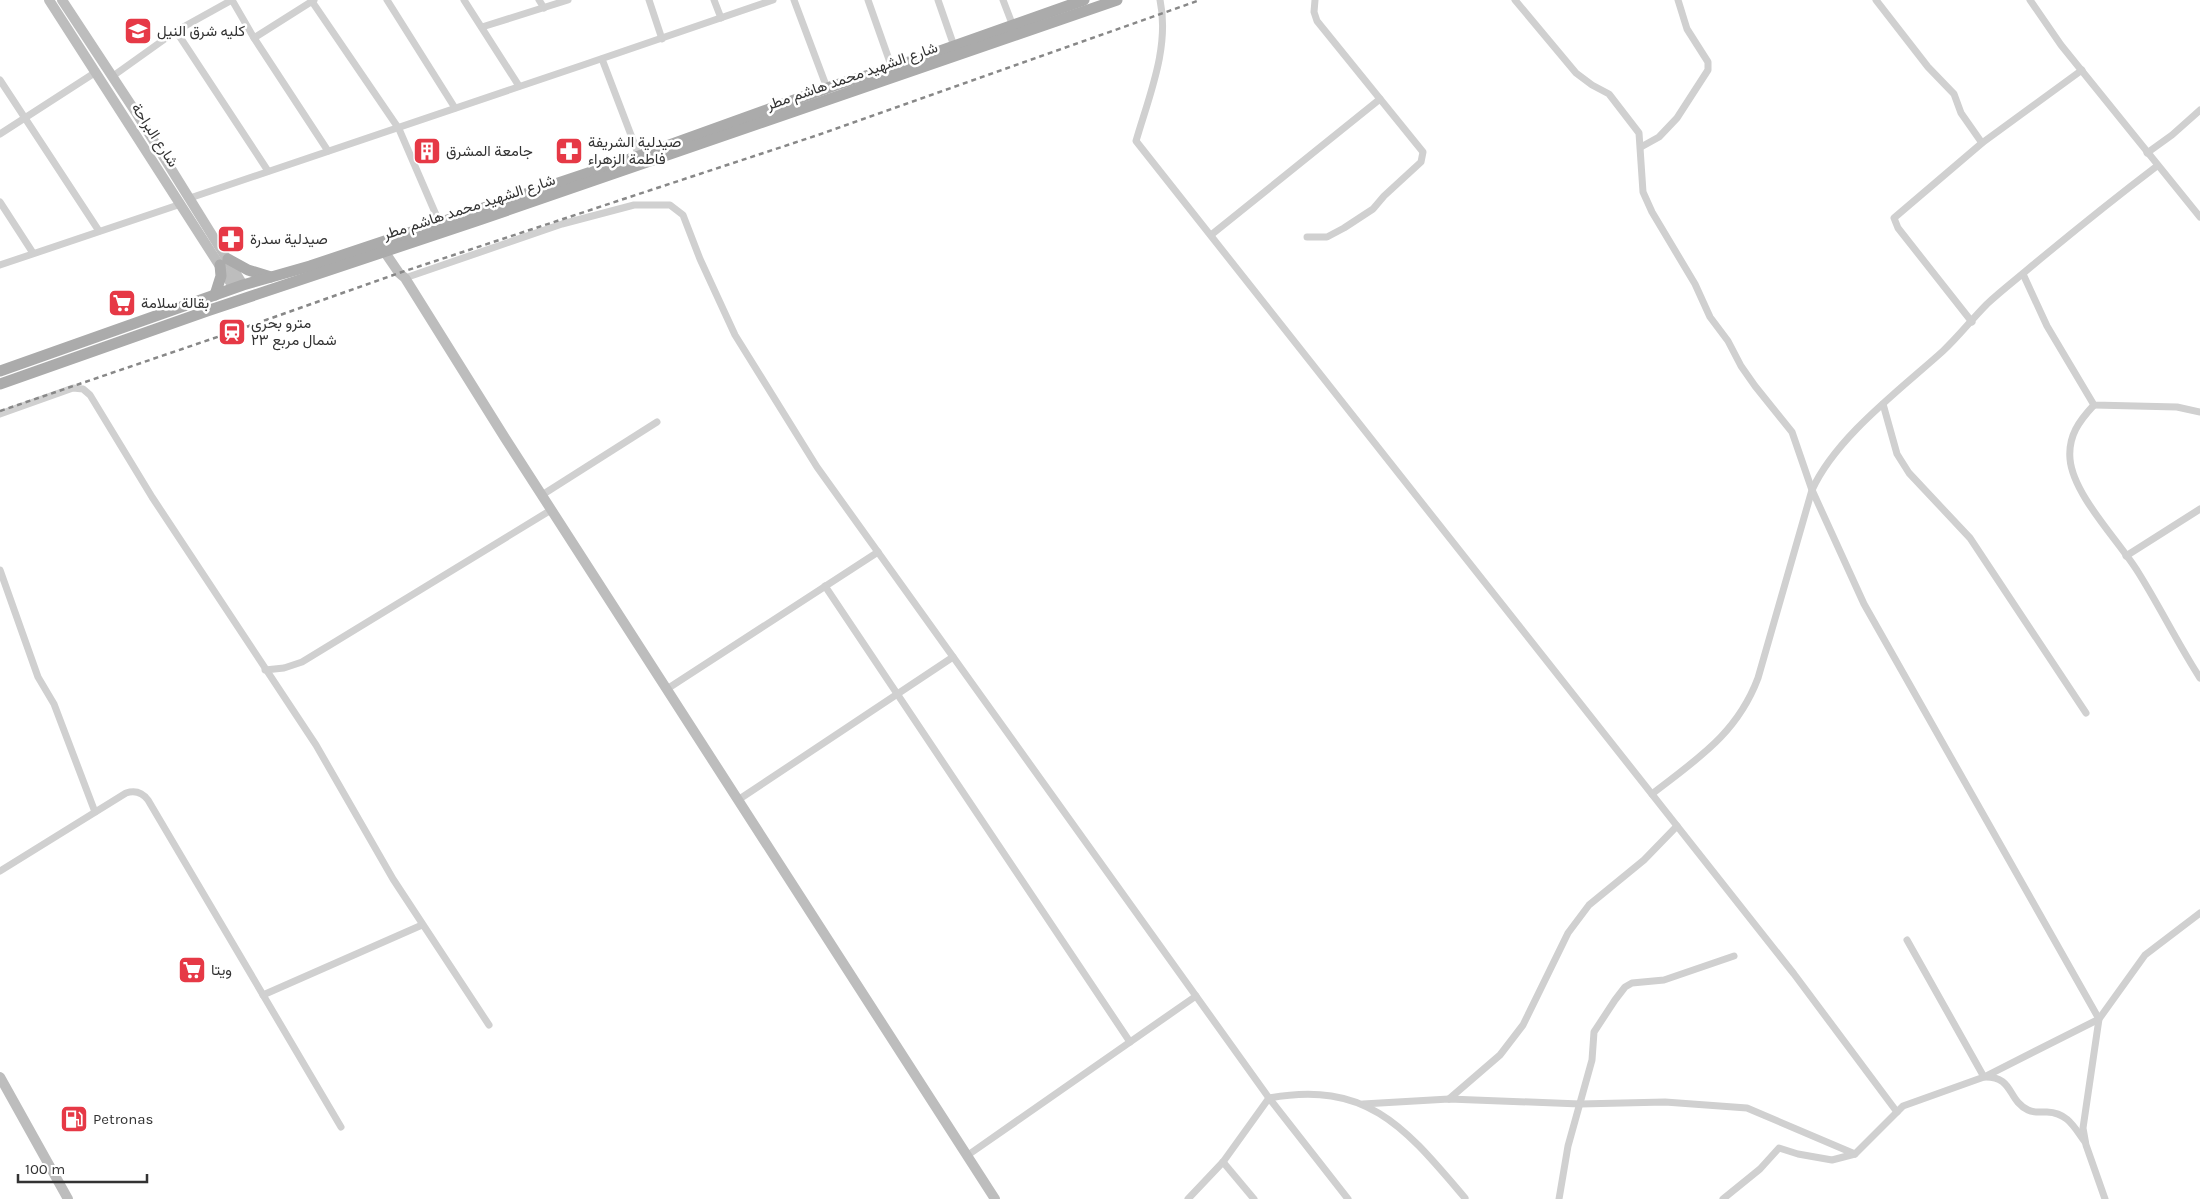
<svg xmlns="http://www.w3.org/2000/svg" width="2200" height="1199" font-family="Karla,Vazirmatn,sans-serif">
  <rect width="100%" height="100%" fill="#fff"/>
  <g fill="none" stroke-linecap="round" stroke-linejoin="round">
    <g stroke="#d0d0d0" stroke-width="7">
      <path d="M232 0 254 38 328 151"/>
      <path d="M311 0 399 129 440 224"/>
      <path d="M387 0 455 108"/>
      <path d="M464 0 519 86"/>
      <path d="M539 0 544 8"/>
      <path d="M649 0 662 39"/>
      <path d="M714 0 721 18"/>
      <path d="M794 0 827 88"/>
      <path d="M868 0 892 68"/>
      <path d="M938 0 954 46"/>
      <path d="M1003 0 1013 26"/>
      <path d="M1160 0C1170 47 1149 96 1136 141L1794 974 1897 1112"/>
      <path d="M1515 0 1576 73 1592 85 1609 94 1639 133 1643 192 1652 212 1695 284 1710 317 1728 341 1741 366 1755 386 1792 432 1812 490 1864 604 2099 1019 2083 1128 2086 1145 2105 1199"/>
      <path d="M1876 0 1928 67 1954 94 1961 113 1982 143"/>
      <path d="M2030 0 2061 45 2200 217"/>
      <path d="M482 27 568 0"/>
      <path d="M176 31 268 171"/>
      <path d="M254 38 314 0"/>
      <path d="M602 59 639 156"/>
      <path d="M113 76 176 31 232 0"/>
      <path d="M0 80 99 231"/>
      <path d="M0 134 96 72"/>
      <path d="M1641 147 1659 137 1677 118 1708 70V62L1687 29 1678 0"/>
      <path d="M2147 153 2172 135 2200 110"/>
      <path d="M190 198C384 132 579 67 773 0"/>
      <path d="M0 202 33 253"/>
      <path d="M1211 235 1380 99"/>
      <path d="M1307 237H1327L1344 228 1373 209 1384 196 1421 162 1423 152 1317 21 1314 12 1315 0"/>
      <path d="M0 265 181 204"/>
      <path d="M2023 274 2047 326 2094 405 2177 407 2200 412"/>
      <path d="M405 278 562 224 634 205H670L683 215 700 259 735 335 817 467 1269 1098 1348 1199"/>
      <path d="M1972 322 1898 228 1894 218 1982 143 2082 70"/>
      <path d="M1883 404 1897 454 1909 473 1970 538 2086 713"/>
      <path d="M2094 405C2079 421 2068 436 2070 459 2073 495 2119 541 2138 572 2160 607 2178 644 2200 678"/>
      <path d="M0 414 73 388 83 389 90 395 152 497 316 745 393 879 489 1025"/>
      <path d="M542 495 657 422"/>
      <path d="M2126 556 2200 509"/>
      <path d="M0 570 38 677 54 704 95 812"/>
      <path d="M825 586 1130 1042"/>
      <path d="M265 670 284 668 302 662 551 510"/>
      <path d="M667 689 878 552"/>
      <path d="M1652 794C1697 759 1737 734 1758 678L1812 490C1836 437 1901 389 1943 351 1959 336 1972 319 1987 304 2002 290 2018 278 2033 265 2074 231 2115 198 2157 166"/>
      <path d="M738 800 953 657"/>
      <path d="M0 871 126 793C135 790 142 792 148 800L341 1127"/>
      <path d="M1907 940 1984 1077C2014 1076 2007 1100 2028 1110 2034 1113 2040 1112 2047 1112 2068 1113 2074 1127 2085 1142"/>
      <path d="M263 995 422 925"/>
      <path d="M1449 1099 1500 1055 1523 1025 1568 933 1589 905 1644 860 1677 826"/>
      <path d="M1363 1104 1449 1099 1580 1104 1665 1102 1747 1108 1855 1154"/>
      <path d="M968 1155 1196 996"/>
      <path d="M1223 1162 1254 1199"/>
      <path d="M1188 1199 1223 1162 1269 1098C1369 1080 1406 1129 1465 1198"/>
      <path d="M1559 1199 1568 1146 1592 1060 1594 1032 1615 1000 1625 987 1632 983 1664 980 1734 956"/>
      <path d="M1723 1199 1760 1169 1779 1148 1798 1154 1832 1160 1855 1154 1903 1106 1984 1077 2099 1019 2145 955 2200 913"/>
    </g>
    <g stroke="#bdbdbd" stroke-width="10">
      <path d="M49 0 234 288"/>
      <path d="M62 0 137 114 243 285"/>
      <path d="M384 251 399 273 405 278 505 438 995 1199"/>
      <path d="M0 1077 68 1199"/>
    </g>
    <g stroke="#ababab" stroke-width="11">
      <path d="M228 259 248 270 271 277"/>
      <path d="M215 295 221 276 220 265"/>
      <path d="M0 371 243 285 310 266 639 156 836 85 892 68 1084 0"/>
      <path d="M0 384 207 311 479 220 1117 0"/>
    </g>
    <path stroke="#888" stroke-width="2.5" stroke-dasharray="5 4" stroke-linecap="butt" d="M0 411 232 332 399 273 815 136 1200 0"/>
  </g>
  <defs>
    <g id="university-square" transform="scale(1.4375)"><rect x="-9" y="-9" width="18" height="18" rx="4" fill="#e63946" stroke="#fff"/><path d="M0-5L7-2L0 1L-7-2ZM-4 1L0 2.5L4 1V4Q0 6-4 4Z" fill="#fff"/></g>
    <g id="building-square" transform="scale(1.4375)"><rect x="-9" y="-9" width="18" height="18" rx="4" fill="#e63946" stroke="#fff"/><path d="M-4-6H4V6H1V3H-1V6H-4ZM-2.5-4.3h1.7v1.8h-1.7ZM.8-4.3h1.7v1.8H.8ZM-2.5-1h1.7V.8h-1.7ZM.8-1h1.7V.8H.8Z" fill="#fff"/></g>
    <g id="pharmacy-square" transform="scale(1.4375)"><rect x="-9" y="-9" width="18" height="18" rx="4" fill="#e63946" stroke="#fff"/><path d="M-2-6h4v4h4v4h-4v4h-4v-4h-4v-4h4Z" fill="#fff"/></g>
    <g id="supermarket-square" transform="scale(1.4375)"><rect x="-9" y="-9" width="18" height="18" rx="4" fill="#e63946" stroke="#fff"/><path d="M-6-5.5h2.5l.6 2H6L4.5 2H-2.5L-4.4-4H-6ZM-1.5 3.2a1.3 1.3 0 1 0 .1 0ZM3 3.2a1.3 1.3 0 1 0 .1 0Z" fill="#fff"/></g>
    <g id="station-square" transform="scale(1.4375)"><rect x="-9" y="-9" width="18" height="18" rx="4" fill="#e63946" stroke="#fff"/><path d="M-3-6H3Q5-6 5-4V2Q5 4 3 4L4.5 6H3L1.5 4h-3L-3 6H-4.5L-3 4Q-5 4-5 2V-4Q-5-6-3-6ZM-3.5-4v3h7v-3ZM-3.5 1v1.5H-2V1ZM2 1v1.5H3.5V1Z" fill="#fff"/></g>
    <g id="fuel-square" transform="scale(1.4375)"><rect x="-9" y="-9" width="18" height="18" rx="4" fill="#e63946" stroke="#fff"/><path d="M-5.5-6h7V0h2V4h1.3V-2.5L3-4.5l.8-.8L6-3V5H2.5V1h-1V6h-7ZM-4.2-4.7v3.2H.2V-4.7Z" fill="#fff"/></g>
  </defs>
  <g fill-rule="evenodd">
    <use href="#university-square" x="138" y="31"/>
    <use href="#building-square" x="427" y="151"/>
    <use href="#pharmacy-square" x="569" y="151"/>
    <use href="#pharmacy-square" x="231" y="239"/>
    <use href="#supermarket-square" x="122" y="303"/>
    <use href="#station-square" x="232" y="332"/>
    <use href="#supermarket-square" x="192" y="970"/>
    <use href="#fuel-square" x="74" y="1119"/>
  </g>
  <g text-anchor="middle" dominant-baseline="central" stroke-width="5" stroke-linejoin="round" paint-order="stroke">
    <g font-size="15" fill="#333" stroke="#fff" text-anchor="start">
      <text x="157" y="31">كليه شرق النيل</text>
      <text x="588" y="142">صيدلية الشريفة<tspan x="588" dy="17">فاطمة الزهراء</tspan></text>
      <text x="446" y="151">جامعة المشرق</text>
      <text x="250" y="239">صيدلية سدرة</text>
      <text x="141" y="303">بقالة سلامة</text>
      <text x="251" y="323">مترو بحري<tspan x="251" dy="17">شمال مربع ٢٣</tspan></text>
      <text x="211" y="970">ويتا</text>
      <text x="93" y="1119">Petronas</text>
    </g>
    <g font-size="15" fill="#333" stroke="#fff">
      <text transform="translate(852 76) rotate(-19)">شارع الشهيد محمد هاشم مطر</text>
      <text transform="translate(155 135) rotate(57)">شارع البراحة</text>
      <text transform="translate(469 207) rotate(-18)">شارع الشهيد محمد هاشم مطر</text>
    </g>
  </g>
  <path d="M18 1174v8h129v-8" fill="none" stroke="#333333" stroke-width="2.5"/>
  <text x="25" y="1174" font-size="15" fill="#333333" stroke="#ffffff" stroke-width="4" paint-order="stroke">100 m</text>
</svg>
